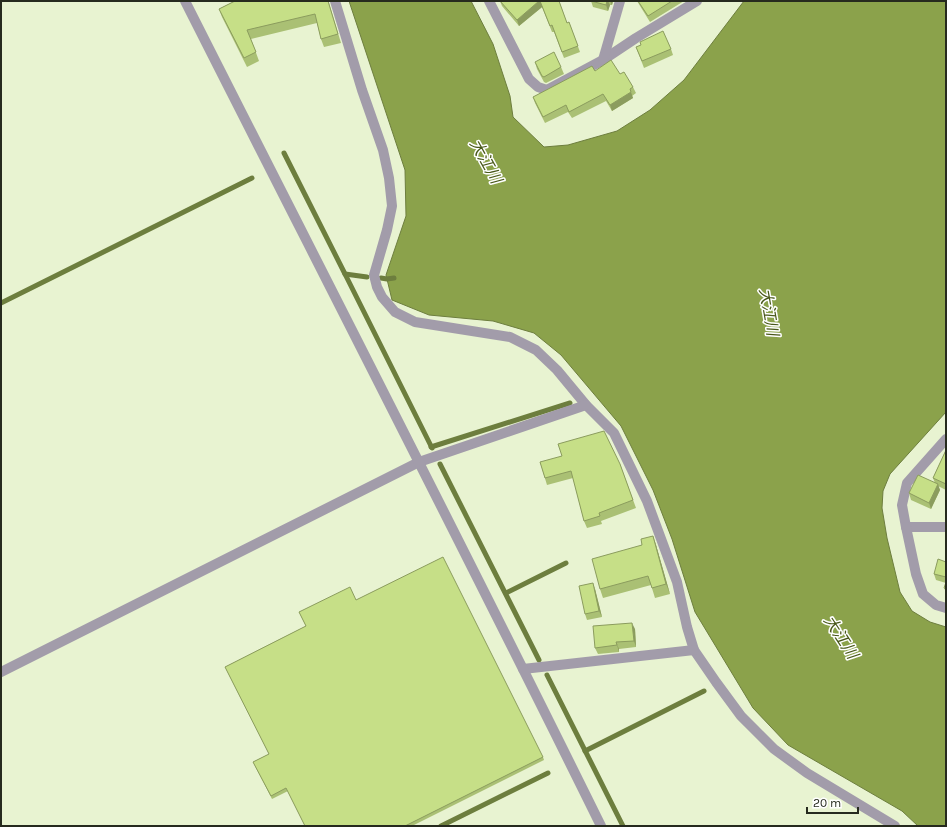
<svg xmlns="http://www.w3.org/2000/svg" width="947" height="827" font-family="Karla,'Noto Sans JP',sans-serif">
  <rect width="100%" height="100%" fill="#e8f3d1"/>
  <path fill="#8ba24b" stroke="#6d7e3e" d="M349 1H471L493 44 510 96 513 117 544 147 568 145 617 131 650 110 684 80 744 1H946V412L890 474 883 491 882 508 887 538 900 592 912 611 930 622 946 627V826H918L902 811 788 745 753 708 695 612 672 539 653 490 621 426 561 355 534 333 493 321 429 315 392 300 386 275 406 216 405 170Z"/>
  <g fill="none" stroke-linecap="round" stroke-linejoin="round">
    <g stroke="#6d7e3e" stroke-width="5">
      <path d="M284 153 345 274 367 277"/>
      <path d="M345 274 432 448"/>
      <path d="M381 278 387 279 394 278"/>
      <path d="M1 303 252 178"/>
      <path d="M431 447 570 403"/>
      <path d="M440 464 539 660"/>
      <path d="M506 593 566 563"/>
      <path d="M547 675 623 826"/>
      <path d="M585 751 704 691"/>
      <path d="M441 826 548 773"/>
    </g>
    <g stroke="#a29caa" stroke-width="10">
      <path d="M335 1 362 90 383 150 389 178 392 206 387 230 374 275 377 287 382 297 395 312 415 322 510 337 536 350 557 370 586 405 614 433 647 501 677 582 687 627 694 650 716 682 741 716 774 749 807 773 895 826"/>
      <path d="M489 1 529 79 538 87 547 90 603 60 636 38 697 1"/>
      <path d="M603 60 620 1"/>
      <path d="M946 439 907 483 902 505 906 527H946"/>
      <path d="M906 527 916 574 923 594 936 605 946 608"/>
      <path d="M523 669 694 650"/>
      <path d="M1 672 419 462 586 405"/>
    </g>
    <path stroke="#a29caa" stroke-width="10" d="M185 1C324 276 465 550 601 826"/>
  </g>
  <g fill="#aac074">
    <path d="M235 1H329V3L341 43 324 47 321 39 317 23 251 39 259 61 247 67 222 17 219 9Z"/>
    <path d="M500 1H559L567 23 569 22 580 52 564 58 554 32H552L542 7 519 26 502 6Z"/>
    <path d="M591 1H613L612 5H610L608 11 593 7Z"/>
    <path d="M637 1H684L650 22Z"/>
    <path d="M636 47 671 49 673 55 644 68Z"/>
    <path d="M535 62 561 67 564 74 546 83 544 82 537 69Z"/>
    <path d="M595 71 620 74 633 87 636 93 632 96 633 98 612 111 606 101 572 118 568 112 545 123 535 103 533 97Z"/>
    <path d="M946 450V490L938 486 940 490 931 509 911 500 909 493 935 483 933 478Z"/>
    <path d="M540 462 620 464 636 508 601 521 602 524 587 528 584 521 573 478 547 485Z"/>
    <path d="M653 536 656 545 670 594 655 598 651 585 603 598 600 589Z"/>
    <path d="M946 562V592L944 588 946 583 936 580 934 574Z"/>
    <path d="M595 589 602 617 587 620 585 614Z"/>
    <path d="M356 600 543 757 544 760 412 826H305L288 791 272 799 253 762 269 754 225 667 306 626 299 612Z"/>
    <path d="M635 629 636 647 619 649V652L598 654 595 648Z"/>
  </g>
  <g fill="#8b9c5e">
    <path d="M539 1H546L547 3 519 26 517 20Z"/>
    <path d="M607 1H608L610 5 608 11 606 5Z"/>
    <path d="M610 1H613L612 5Z"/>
    <path d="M631 92 633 98 612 111 610 105Z"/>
    <path d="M938 484 940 490 931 509 929 503Z"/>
    <path d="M653 536 656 545 670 594 666 584Z"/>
    <path d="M593 583 595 589 602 617 599 611Z"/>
    <path d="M632 623 635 629 636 647 634 641Z"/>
    <path d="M616 642 619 649V652L617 645Z"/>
  </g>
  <g fill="#c6df87" stroke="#8b9c5e">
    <path d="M235 1H328L338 34 321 39 315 14 247 30 256 52 244 58 219 9Z"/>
    <path d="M500 1H539L517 20Z"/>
    <path d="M540 1H559L567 23 569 22 578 46 562 52 552 25 550 26Z"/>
    <path d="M591 1H607L606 5Z"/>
    <path d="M638 1H672L648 16Z"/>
    <path d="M663 31 671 49 642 61 636 47 641 45 640 42Z"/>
    <path d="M554 52 561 67 544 77 542 76 535 62Z"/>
    <path d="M611 60 620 74 624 72 633 87 630 89 631 92 610 105 603 94 569 112 566 105 543 117 533 97 592 66 595 71Z"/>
    <path d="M604 431 620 464 633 500 599 513 600 516 584 521 571 471 545 478 540 462 562 456 558 444Z"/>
    <path d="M946 450V484L933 478Z"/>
    <path d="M918 475 938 484 929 503 909 493Z"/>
    <path d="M653 536 666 584 652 588 648 576 600 589 592 559 642 545 641 539Z"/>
    <path d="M443 557 543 757 405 826H305L286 788 271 796 253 762 269 754 225 667 306 626 299 612 350 587 356 600Z"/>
    <path d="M938 559 946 562V577L934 574Z"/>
    <path d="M946 582V589L944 588Z"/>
    <path d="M593 583 599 611 585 614 579 586Z"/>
    <path d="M632 623 634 641 616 642 617 645 595 648 593 626Z"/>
  </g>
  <g text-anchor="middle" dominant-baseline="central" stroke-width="3" stroke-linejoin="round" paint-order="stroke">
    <g font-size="16" font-style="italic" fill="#49581a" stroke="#fff">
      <text transform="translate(486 161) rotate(61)">大江川</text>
      <text transform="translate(769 312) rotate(80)">大江川</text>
      <text transform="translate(841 637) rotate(57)">大江川</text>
    </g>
  </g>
  <rect width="947" height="827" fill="none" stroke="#262a1e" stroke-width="4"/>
  <path d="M807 807v6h51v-6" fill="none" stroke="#262a1e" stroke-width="2"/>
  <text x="813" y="807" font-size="12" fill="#262a1e" stroke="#ffffff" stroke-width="3" paint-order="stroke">20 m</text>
</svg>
